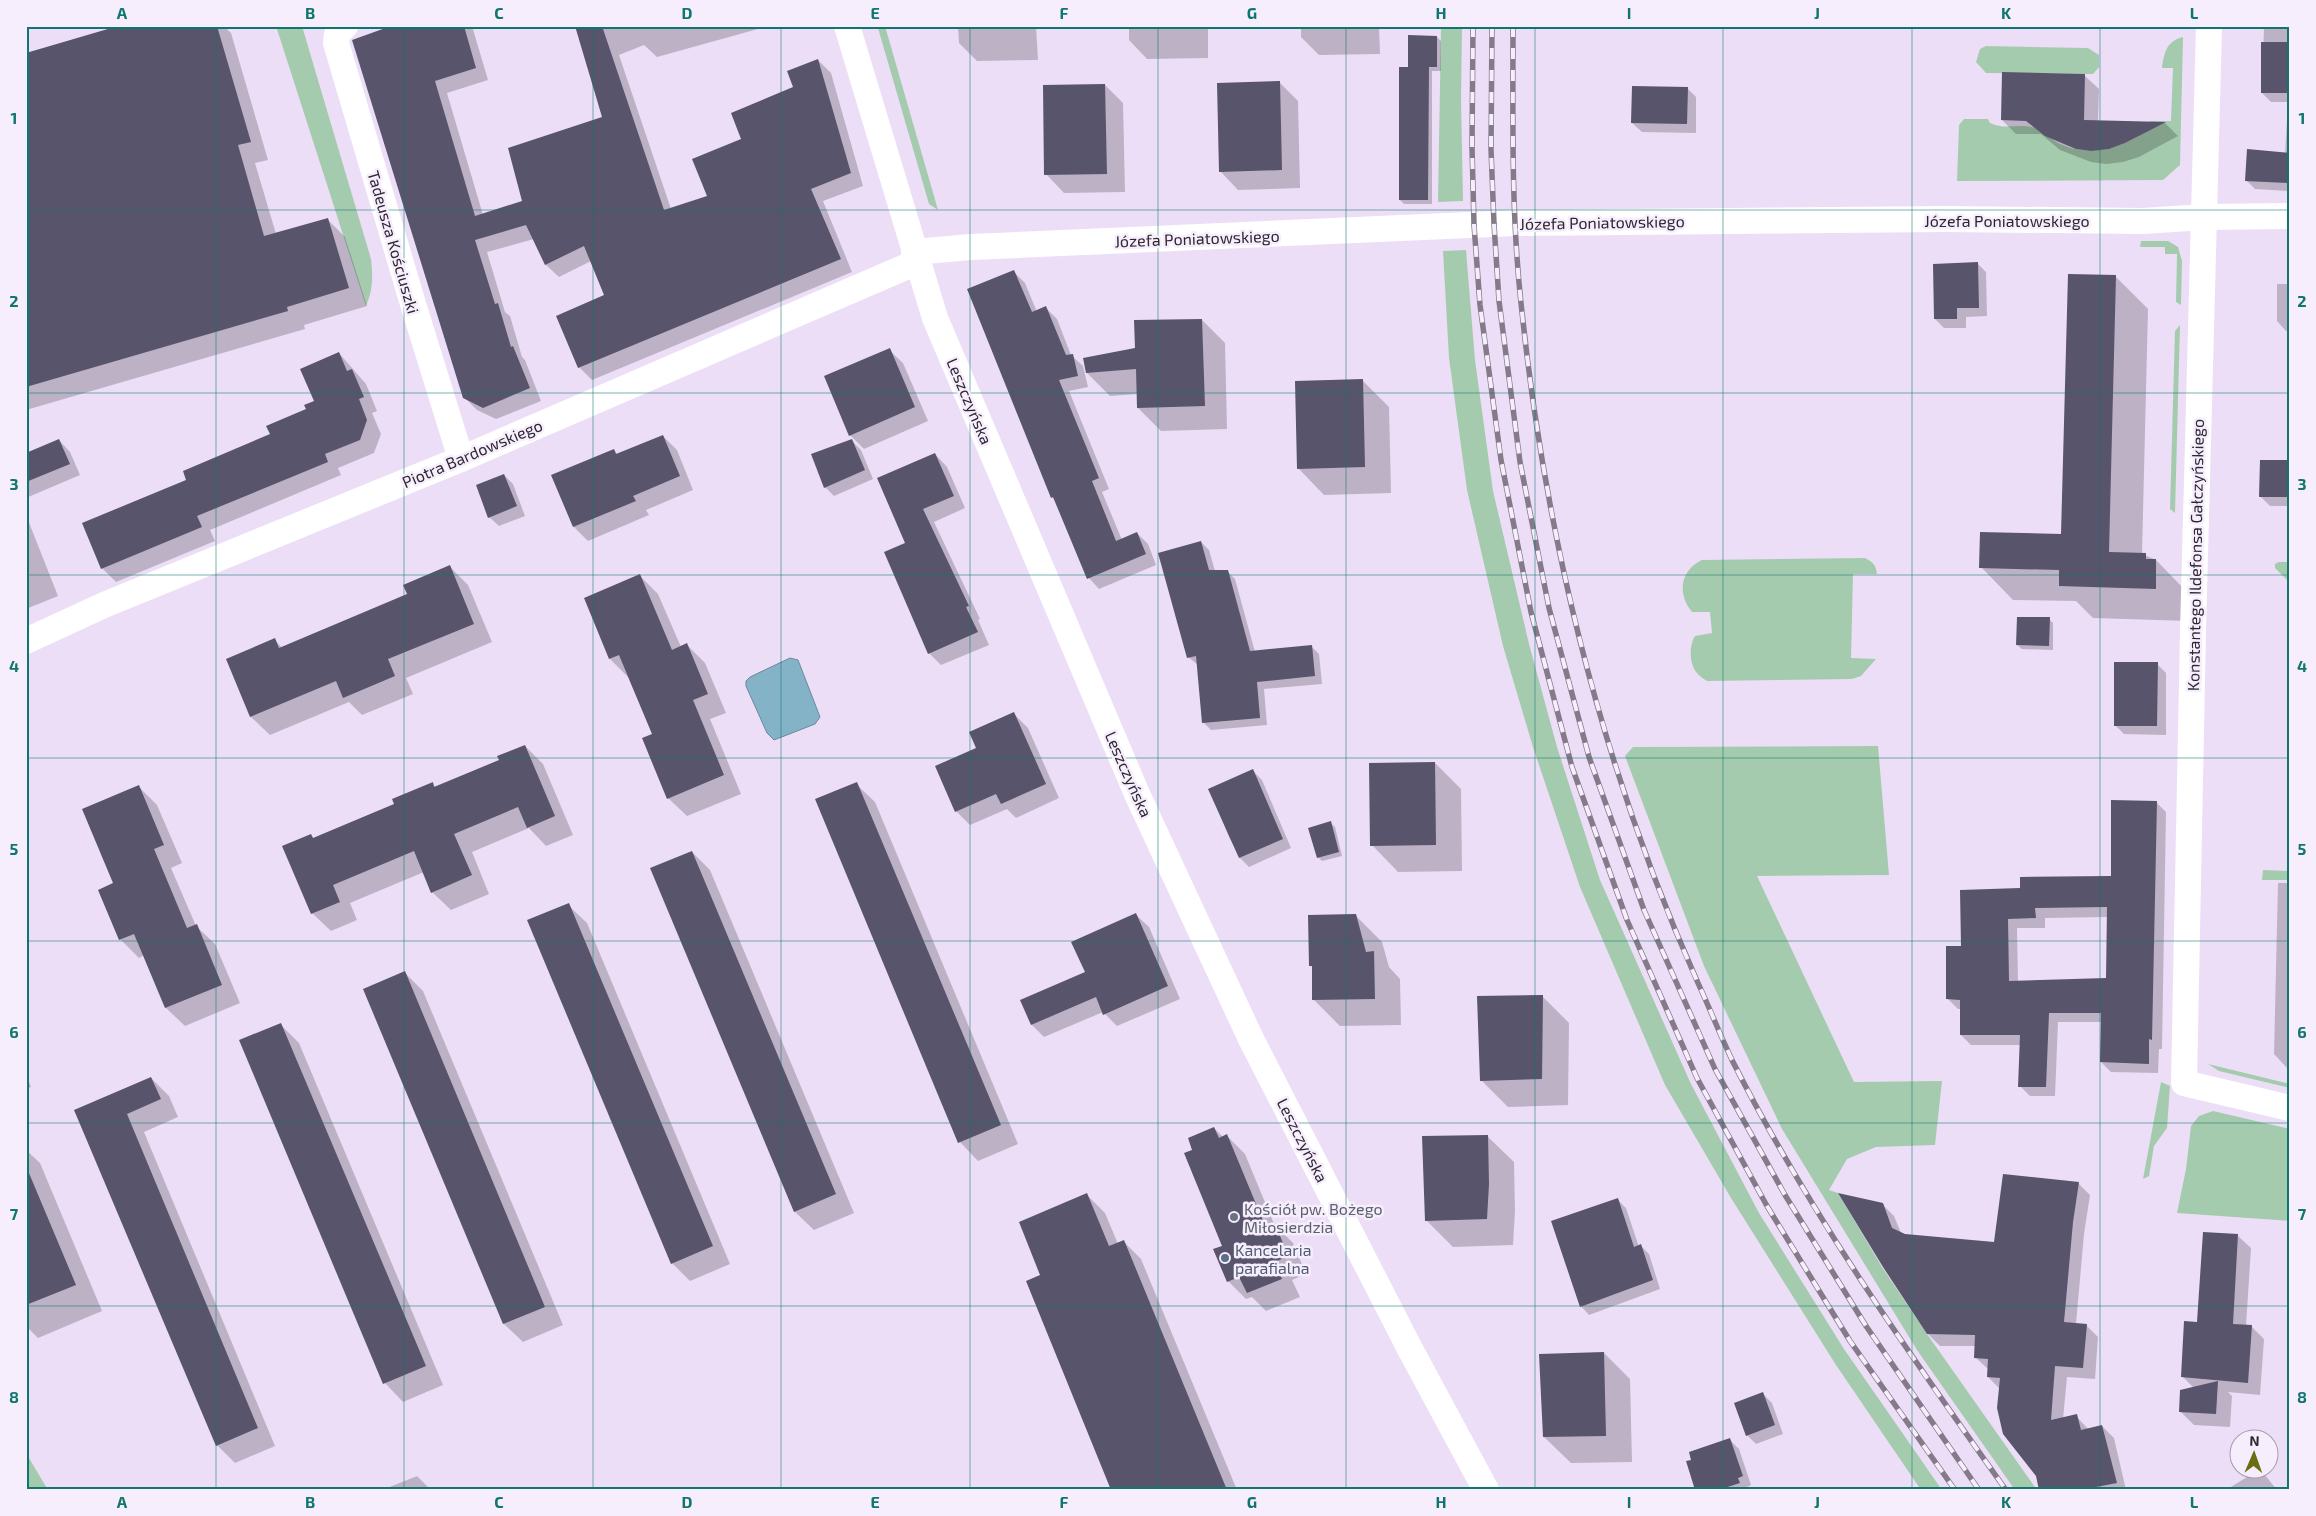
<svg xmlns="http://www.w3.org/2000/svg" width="2316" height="1516" font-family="'Exo 2',sans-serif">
  <rect width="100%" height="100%" fill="#eddef7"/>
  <g fill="#a5cbae">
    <path d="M276 26H302L371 259C373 277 373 290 366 306Z"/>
    <path d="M880 26H885L938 210 929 204 878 28Z"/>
    <path d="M1441 26H1462L1461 99 1463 201 1438 202Z"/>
    <path d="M2183 37 2180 165 2163 180 1957 181 1959 125 1964 119H1988L1990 123C2004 130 2018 124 2032 127 2038 128 2051 139 2058 143 2089 158 2122 149 2148 129L2150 121H2171L2173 68H2162C2164 52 2167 41 2183 37Z"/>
    <path d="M1986 46 2088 48 2099 55V67L2093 74H2085L1986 73 1976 62 1980 49Z"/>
    <path d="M2141 241H2168L2178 247 2182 261 2181 305 2176 302 2177 254H2165V247H2140Z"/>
    <path d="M1466 250 1475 360 1493 491 1529 644 1557 747 1600 880 1691 1084 1759 1213 1844 1349 1942 1490H1921L1836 1365 1731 1198 1665 1085 1580 887 1533 747 1503 646 1467 490 1449 358 1443 251Z"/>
    <path d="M2180 325 2175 513 2170 509 2175 331Z"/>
    <path d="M1865 558C1873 562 1876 565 1877 574H1853L1851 658 1876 659 1861 676 1852 679 1707 681C1704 679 1699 676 1697 673 1689 665 1689 645 1695 636L1712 633 1710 612H1692C1677 594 1680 570 1702 560Z"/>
    <path d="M2279 562H2290V583L2275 568V564Z"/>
    <path d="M1878 746 1889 875 1757 876 1854 1082 1942 1081 1935 1145 1876 1147 1847 1159 1829 1190 1838 1193 1882 1267 1927 1334 2037 1490H2015L1917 1350 1782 1129 1704 966 1625 756 1633 747Z"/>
    <path d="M2263 870 2290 871V880H2262Z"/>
    <path d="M2208 1064 2290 1084V1088L2219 1071Z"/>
    <path d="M2161 1082 2170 1086 2167 1128 2154 1146 2149 1176 2143 1179Z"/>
    <path d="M2213 1111 2290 1129V1221L2177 1213 2186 1169 2191 1126 2199 1116Z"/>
    <path d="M26 1453 48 1490H26Z"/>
  </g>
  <path fill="#84b3c7" stroke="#6a899a" d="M790 658 798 660 820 717 815 724 774 740 767 733 746 686V681L750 677Z"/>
  <g fill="#0003" fill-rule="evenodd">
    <path d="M121 26H224L231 33 268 160 255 163 276 234 327 219 345 237 367 306 304 325 305 329 26 410V54Z"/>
    <path d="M397 26H472L488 80 447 93 483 215 524 202 603 117 576 26H757L758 29 657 57 644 45 619 55 671 209 709 196 743 139 795 88 818 60 831 73 863 186 823 201 852 272 592 380 579 367 606 296 591 261 559 277 546 265 534 239 487 252 505 312 510 316 522 357 525 360 541 401 496 419 477 410 464 397Z"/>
    <path d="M958 26H1036L1038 60 977 61 959 43Z"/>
    <path d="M1129 26H1208V58L1147 59 1129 40Z"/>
    <path d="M1301 26H1379L1380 54 1319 55 1301 37Z"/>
    <path d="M2264 26H2290V191L2255 189 2246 180 2285 154 2288 102H2271L2262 93Z"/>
    <path d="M1437 37 1441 41V71H1432V204H1404L1400 200 1409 68Z"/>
    <path d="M2085 76 2099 89 2098 121 2165 123 2178 136 2139 157 2123 162 2106 164 2091 162 2060 150 2041 134H2016L2002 120Z"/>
    <path d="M1279 82 1298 101 1300 188 1238 190 1220 171Z"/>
    <path d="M1105 85 1123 103 1125 192 1064 193 1046 174Z"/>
    <path d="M1687 88 1696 97V133L1642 132 1632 123Z"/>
    <path d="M1977 263 1986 272 1987 316 1966 317V328H1944L1935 319Z"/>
    <path d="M1014 272 1025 283 1037 312 1046 308 1057 319 1071 355 1083 366 1088 387 1069 391 1109 489 1102 492 1122 540 1137 533 1148 544 1156 565 1099 589 1089 578 1057 502 1052 497Z"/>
    <path d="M2115 276 2148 309 2142 554 2156 560 2188 593V621L2093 618 2076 601 2013 600 1981 567 2062 535Z"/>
    <path d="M2277 284H2290V331H2286L2277 321Z"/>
    <path d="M1202 320 1225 343 1227 429 1161 431 1138 408 1137 394 1110 396 1086 372Z"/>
    <path d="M889 350 903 363 928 421 864 449 850 435Z"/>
    <path d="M339 353 366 384 377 411 372 413 381 434 374 453 338 468 341 475 210 530 215 541 116 582 102 568 188 480 272 435 307 410 315 401Z"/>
    <path d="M1363 381 1389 407 1391 493 1324 495 1298 468Z"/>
    <path d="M663 436 677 450 693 490 646 510 649 515 588 541 574 527 553 476 614 450 618 455Z"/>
    <path d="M59 440 70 452 80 475 26 498V453Z"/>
    <path d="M852 441 861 450 873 479 834 496 825 487Z"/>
    <path d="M935 454 947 467 965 508 934 522 980 619 978 620 989 645 941 665 929 653 907 544Z"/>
    <path d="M2290 461V506H2270L2260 496Z"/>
    <path d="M504 475 513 484 525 516 499 526 489 517Z"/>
    <path d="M26 515 58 596 26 609Z"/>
    <path d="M1201 542 1209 550 1215 571H1227L1235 579 1255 652 1311 646 1319 654 1322 684 1264 689 1267 725 1211 730 1203 722 1198 665 1188 657Z"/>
    <path d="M450 567 468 585 492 642 406 678 413 694 362 715 349 702 270 735 251 717 227 659 275 640 282 648 408 595Z"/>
    <path d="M640 576 658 594 681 647 687 645 705 663 726 713 710 719 741 794 687 816 668 798 653 735 628 677 610 659Z"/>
    <path d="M2049 619 2053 623V650L2022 649 2017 645Z"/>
    <path d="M2157 664 2166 673V735L2124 734 2115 725Z"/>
    <path d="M1014 714 1028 728 1059 798 1016 818 1007 809 970 825 956 811 978 749Z"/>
    <path d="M525 746 543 764 573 835 546 846 529 828 472 852 489 894 451 910 432 892 424 872 350 903 357 920 331 931 312 913 311 836 314 839 396 805 432 784 436 787 500 761Z"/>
    <path d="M1435 763 1461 789 1462 871 1398 872 1372 845Z"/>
    <path d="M1253 771 1262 780 1291 848 1249 867 1240 858 1229 837 1210 790Z"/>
    <path d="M856 784 875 802 1018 1144 978 1161 960 1142 816 800Z"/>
    <path d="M139 787 157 805 182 863 171 868 196 926 215 944 240 1003 185 1026 166 1008 144 955 139 958 120 939 115 884Z"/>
    <path d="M2156 802 2166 812 2162 1049H2159L2158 1073 2111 1072 2101 1062 2102 1022H2058L2055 1096H2030L2020 1086 2021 1045H1971L1961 1035V1009H1958L1948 999 1963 947 2021 890 2112 877ZM2108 917 2107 980 2018 982 2017 928H2045V918Z"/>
    <path d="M1330 823 1335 827 1342 856 1322 861 1318 857Z"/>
    <path d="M692 852 710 870 854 1213 814 1230 795 1212 652 869Z"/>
    <path d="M2278 883H2290V1071L2274 1054Z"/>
    <path d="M568 905 587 923 730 1264 690 1281 672 1263Z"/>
    <path d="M1136 915 1149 927 1180 999 1117 1026 1103 1012 1044 1037 1032 1025 1022 1001 1086 973Z"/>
    <path d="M1355 915 1382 942 1389 967 1400 979 1401 1025 1340 1026 1314 1000 1313 968 1310 965Z"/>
    <path d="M405 973 423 991 563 1325 523 1342 504 1324 364 990Z"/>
    <path d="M1542 996 1569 1023 1568 1105 1508 1107 1481 1080Z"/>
    <path d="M281 1025 299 1043 443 1385 403 1402 385 1383Z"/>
    <path d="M26 1074 31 1087 26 1089Z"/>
    <path d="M151 1078 169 1096 178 1117 144 1132 275 1446 235 1463 217 1445 76 1110Z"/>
    <path d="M1214 1128 1223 1137 1227 1136 1245 1154 1274 1224 1293 1243 1306 1274 1292 1280 1300 1297 1266 1311 1252 1297 1246 1299 1228 1281 1223 1246 1194 1150Z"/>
    <path d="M1487 1136 1514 1162 1515 1211 1513 1245 1453 1247 1426 1220Z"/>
    <path d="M26 1150 40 1163 102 1311 38 1338 26 1326Z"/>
    <path d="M2078 1183 2090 1195 2084 1234 2076 1324 2086 1325 2098 1337 2095 1379 2067 1377 2063 1419 2076 1416 2089 1430 2102 1426 2114 1438 2126 1490H2040L2037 1475 2000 1389 1988 1377V1369L1975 1357 1976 1346H1940L1928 1334 1882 1204 1894 1216 1901 1233 1905 1235 1995 1243Z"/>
    <path d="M1087 1195 1105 1213 1118 1244 1123 1241 1141 1259 1237 1490H1112L1042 1276Z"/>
    <path d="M1617 1199 1626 1208 1639 1247 1641 1246 1649 1254 1660 1289 1589 1315 1581 1306Z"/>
    <path d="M2238 1236 2251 1248 2246 1326H2251L2264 1339 2260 1395 2228 1392 2232 1396 2230 1427 2194 1425 2180 1411 2194 1388 2182 1376 2198 1323Z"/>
    <path d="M1604 1353 1630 1379 1632 1462 1571 1463 1544 1437Z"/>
    <path d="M1763 1394 1772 1403 1783 1434 1756 1444 1747 1435Z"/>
    <path d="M1730 1440 1739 1449 1751 1485 1747 1487V1490H1697Z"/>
    <path d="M2260 1469 2277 1490H2226Z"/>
    <path d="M417 1476 431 1490H382Z"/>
  </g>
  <g fill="#58546b" fill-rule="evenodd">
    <path d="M118 26H217L251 142 238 145 264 236 328 218 349 288 287 307 288 311 26 387V53Z"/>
    <path d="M391 26H464L476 68 435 81 475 216 522 201 508 148 602 117 575 26H602L664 210 707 196 692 159 741 139 731 113 793 87 787 71 818 59 851 173 811 189 841 259 578 368 556 316 604 295 584 246 545 265 526 225 475 240 495 304 498 303 511 347 513 346 530 388 483 408 463 398 352 40Z"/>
    <path d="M1408 35 1437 36V67H1429L1428 200H1399V67H1408Z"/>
    <rect x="2261" y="42" width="29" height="51"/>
    <path d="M2002 72 2085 74 2084 120 2166 122 2125 143 2109 149 2091 151 2076 149 2045 136 2026 121 2001 120Z"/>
    <path d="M1280 81 1282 170 1219 172 1217 83Z"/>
    <path d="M1105 84 1107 174 1044 175 1043 85Z"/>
    <path d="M1632 86 1688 87 1687 124 1631 123Z"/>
    <path d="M2247 149 2290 153V183L2245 181Z"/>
    <path d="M1978 262 1979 308H1957V319H1934L1933 264Z"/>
    <path d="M1014 270 1032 312 1046 306 1066 355 1073 354 1078 376 1059 380 1099 478 1092 481 1116 541 1137 532 1146 554 1087 579 1053 497 1051 498 967 289Z"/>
    <path d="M2068 274 2116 275 2109 552 2146 553V559H2156V589L2059 586V570L1979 568 1980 532 2061 534Z"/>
    <path d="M1202 319 1205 406 1137 408 1136 369 1086 373 1083 358 1135 348 1134 320Z"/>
    <path d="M890 348 915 407 849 436 824 376Z"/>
    <path d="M339 352 347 371 352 369 364 397 359 399 367 420 360 440 325 454 328 462 197 516 202 527 101 569 82 523 186 480 183 471 270 434 266 426 306 409 304 405 314 401 300 369Z"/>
    <path d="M1363 379 1365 467 1297 469 1295 381Z"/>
    <path d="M663 435 680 476 633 496 636 501 573 527 551 475 614 449 616 454Z"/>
    <path d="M59 439 70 464 26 482V453Z"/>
    <path d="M852 439 865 470 824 488 811 454Z"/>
    <path d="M935 453 954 496 923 509 969 606 966 607 978 632 928 654 884 552 905 543 877 478Z"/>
    <path d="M2260 460H2290V497H2259Z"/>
    <path d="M504 474 517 506 488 518 476 485Z"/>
    <path d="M1201 541 1209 570H1228L1250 651 1312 645 1315 676 1257 682 1260 718 1202 723 1196 656 1187 658 1158 553Z"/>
    <path d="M450 565 474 624 388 659 395 676 343 698 336 681 250 717 226 659 275 638 279 648 407 594 403 585Z"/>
    <path d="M640 574 672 650 687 643 708 694 693 700 724 775 667 799 642 738 652 734 619 655 609 659 584 598Z"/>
    <path d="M2017 617H2050L2049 646 2016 645Z"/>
    <path d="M2114 662H2158L2157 726H2114Z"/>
    <path d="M1014 712 1046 784 1001 804 996 794 955 812 935 766 976 748 969 732Z"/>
    <path d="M525 745 555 816 527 828 518 807 454 834 472 875 431 893 414 851 333 885 340 902 311 914 282 846 311 834 313 838 394 804 392 799 433 782 434 787 499 760 497 756Z"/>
    <path d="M1435 762 1436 845 1370 846 1369 763Z"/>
    <path d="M1253 769 1283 839 1239 858 1208 789Z"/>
    <path d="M857 782 1001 1125 958 1143 815 799Z"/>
    <path d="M139 785 164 845 154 849 187 928 197 924 222 985 165 1008 134 934 119 940 98 890 113 883 82 809Z"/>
    <path d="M2111 800 2157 801 2152 1040 2149 1039V1064L2100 1062 2101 1013H2049L2046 1087H2018L2020 1035H1960V1000L1946 999V946H1961L1960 890 2020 888V877L2111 876ZM2107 907 2106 978 2009 981 2008 919 2036 918 2035 908Z"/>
    <path d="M1331 821 1339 852 1317 858 1308 828Z"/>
    <path d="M692 851 836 1194 794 1212 650 868Z"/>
    <path d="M569 903 713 1246 671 1264 527 920Z"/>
    <path d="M1136 913 1168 986 1103 1015 1096 997 1031 1025 1020 1000 1085 972 1071 942Z"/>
    <path d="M1356 914 1366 952 1374 951 1375 999 1312 1000V966H1309L1308 915Z"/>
    <path d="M405 971 545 1307 503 1324 363 989Z"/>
    <path d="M1543 995 1542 1079 1480 1081 1477 996Z"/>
    <path d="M281 1023 426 1366 383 1384 239 1040Z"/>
    <path d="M151 1077 161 1099 127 1114 258 1428 216 1446 74 1110Z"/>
    <path d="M1214 1127 1219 1138 1227 1134 1266 1228 1275 1223 1288 1256 1275 1262 1282 1279 1247 1293 1239 1277 1227 1282 1213 1249 1222 1246 1184 1153 1192 1150 1188 1138Z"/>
    <path d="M1488 1135 1489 1184 1487 1219 1425 1221 1422 1136Z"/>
    <path d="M26 1166 76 1285 26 1305Z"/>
    <path d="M2003 1174 2079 1182 2073 1222 2064 1322 2087 1324 2083 1368 2055 1366 2051 1420 2077 1414 2081 1430 2102 1425 2117 1483 2096 1487V1490H2039L2036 1476 2003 1434 1997 1408 2000 1378 1987 1377 1988 1359 1974 1358 1975 1335 1927 1334 1883 1267 1838 1193 1883 1203 1892 1228 1905 1234 1994 1242Z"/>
    <path d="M1087 1193 1109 1246 1124 1240 1227 1490H1111L1026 1281 1040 1275 1019 1222Z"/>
    <path d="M1618 1198 1634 1247 1641 1244 1653 1280 1580 1307 1551 1221Z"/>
    <path d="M2203 1232 2238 1234 2233 1324 2252 1325 2248 1383 2181 1377 2184 1321 2197 1322Z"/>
    <path d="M1604 1352 1606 1436 1543 1437 1539 1354Z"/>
    <path d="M2218 1381 2216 1414 2179 1412 2180 1390Z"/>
    <path d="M1763 1392 1775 1425 1746 1436 1734 1403Z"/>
    <path d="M1730 1438 1743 1476 1738 1478 1740 1483 1718 1490H1695L1686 1461 1691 1460 1689 1452Z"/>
  </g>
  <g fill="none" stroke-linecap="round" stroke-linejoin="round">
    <g stroke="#fff" stroke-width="26">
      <path d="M345 26 337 34 336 43 413 304 461 459"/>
      <path d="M847 26 935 318 1137 794 1251 1039 1410 1349 1486 1490"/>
      <path d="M2209 26 2193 631 2184 1083 2290 1108"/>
      <path d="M914 252 971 247 1515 223 1946 219 2143 221 2204 217 2290 216"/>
      <path d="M26 641 104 605 461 459 917 262"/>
    </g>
    <g stroke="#847a8a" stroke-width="5.5">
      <g id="rail">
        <path d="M1473 26 1472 147 1474 225 1480 305 1501 460 1531 612 1572 767 1627 920 1697 1078 1767 1206 1850 1341 1955 1490"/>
        <path d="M1492 26 1491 149 1494 224 1499 301 1520 462 1549 608 1589 757 1644 910 1715 1069 1785 1195 1866 1326 1979 1490"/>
        <path d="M1513 26C1513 119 1511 211 1521 303 1545 537 1602 768 1698 983 1710 1009 1721 1037 1733 1062 1810 1214 1908 1352 2006 1490"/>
      </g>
    </g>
    <use href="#rail" stroke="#f7eefd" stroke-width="4" stroke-dasharray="11" stroke-linecap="butt"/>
  </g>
  <path fill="none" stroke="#0f766e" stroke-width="1" stroke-opacity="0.55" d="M216 26V1490M404 26V1490M593 26V1490M781 26V1490M970 26V1490M1158 26V1490M1346 26V1490M1535 26V1490M1723 26V1490M1912 26V1490M2100 26V1490M26 210H2290M26 393H2290M26 575H2290M26 758H2290M26 941H2290M26 1123H2290M26 1306H2290"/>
  <circle fill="#6b7280" stroke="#f7eefd" stroke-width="2" cx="1234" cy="1217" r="5"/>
  <circle fill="#5c6f8a" stroke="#f7eefd" stroke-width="2" cx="1225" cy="1258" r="5"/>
  <g text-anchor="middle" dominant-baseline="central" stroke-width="5" stroke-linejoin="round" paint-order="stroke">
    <g font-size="16" fill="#2d2730" stroke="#f7eefd">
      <text x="2007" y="220">Józefa Poniatowskiego</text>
      <text transform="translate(1602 222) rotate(-1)">Józefa Poniatowskiego</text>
      <text transform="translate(1197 238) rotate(-2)">Józefa Poniatowskiego</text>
      <text transform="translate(394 242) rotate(74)">Tadeusza Kościuszki</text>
      <text transform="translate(970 401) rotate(67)">Leszczyńska</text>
      <text transform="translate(472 453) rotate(-23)">Piotra Bardowskiego</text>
      <text transform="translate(2195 555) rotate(-89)">Konstantego Ildefonsa Gałczyńskiego</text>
      <text transform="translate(1129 774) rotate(66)">Leszczyńska</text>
      <text transform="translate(1303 1140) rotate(63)">Leszczyńska</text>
    </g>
    <g font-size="16" fill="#5b616d" stroke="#f7eefd" text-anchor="start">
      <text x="1244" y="1208">Kościół pw. Bożego<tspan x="1244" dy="18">Miłosierdzia</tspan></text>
    </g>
    <g font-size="16" fill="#4e5e75" stroke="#f7eefd" text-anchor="start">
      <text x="1235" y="1249">Kancelaria<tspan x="1235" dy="18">parafialna</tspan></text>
    </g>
  </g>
  <rect width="2316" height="1516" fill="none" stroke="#f7eefd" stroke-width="55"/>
  <g transform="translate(2254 1454) rotate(2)"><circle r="24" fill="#f7eefd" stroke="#a69eab"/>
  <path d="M0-4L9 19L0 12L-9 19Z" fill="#6a6d10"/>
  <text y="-8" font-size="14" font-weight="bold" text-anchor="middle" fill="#2d2730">N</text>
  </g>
  <rect x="28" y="28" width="2260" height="1460" fill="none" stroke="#0f766e" stroke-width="2"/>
  <g font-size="16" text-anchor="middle" font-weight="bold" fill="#0f766e">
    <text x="122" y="19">A</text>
    <text x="310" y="19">B</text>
    <text x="499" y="19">C</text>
    <text x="687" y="19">D</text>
    <text x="875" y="19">E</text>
    <text x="1064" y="19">F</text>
    <text x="1252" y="19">G</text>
    <text x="1441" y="19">H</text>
    <text x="1629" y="19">I</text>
    <text x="1817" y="19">J</text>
    <text x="2006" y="19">K</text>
    <text x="2194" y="19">L</text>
    <text x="14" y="124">1</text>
    <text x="2302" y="124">1</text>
    <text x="14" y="307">2</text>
    <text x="2302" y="307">2</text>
    <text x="14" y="490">3</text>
    <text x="2302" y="490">3</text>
    <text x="14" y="672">4</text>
    <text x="2302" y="672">4</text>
    <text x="14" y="855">5</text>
    <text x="2302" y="855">5</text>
    <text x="14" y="1038">6</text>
    <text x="2302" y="1038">6</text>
    <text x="14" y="1220">7</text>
    <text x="2302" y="1220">7</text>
    <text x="14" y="1403">8</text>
    <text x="2302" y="1403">8</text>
    <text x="122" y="1508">A</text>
    <text x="310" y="1508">B</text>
    <text x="499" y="1508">C</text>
    <text x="687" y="1508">D</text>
    <text x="875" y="1508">E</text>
    <text x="1064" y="1508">F</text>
    <text x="1252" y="1508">G</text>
    <text x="1441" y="1508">H</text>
    <text x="1629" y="1508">I</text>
    <text x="1817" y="1508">J</text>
    <text x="2006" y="1508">K</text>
    <text x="2194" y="1508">L</text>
  </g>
</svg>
